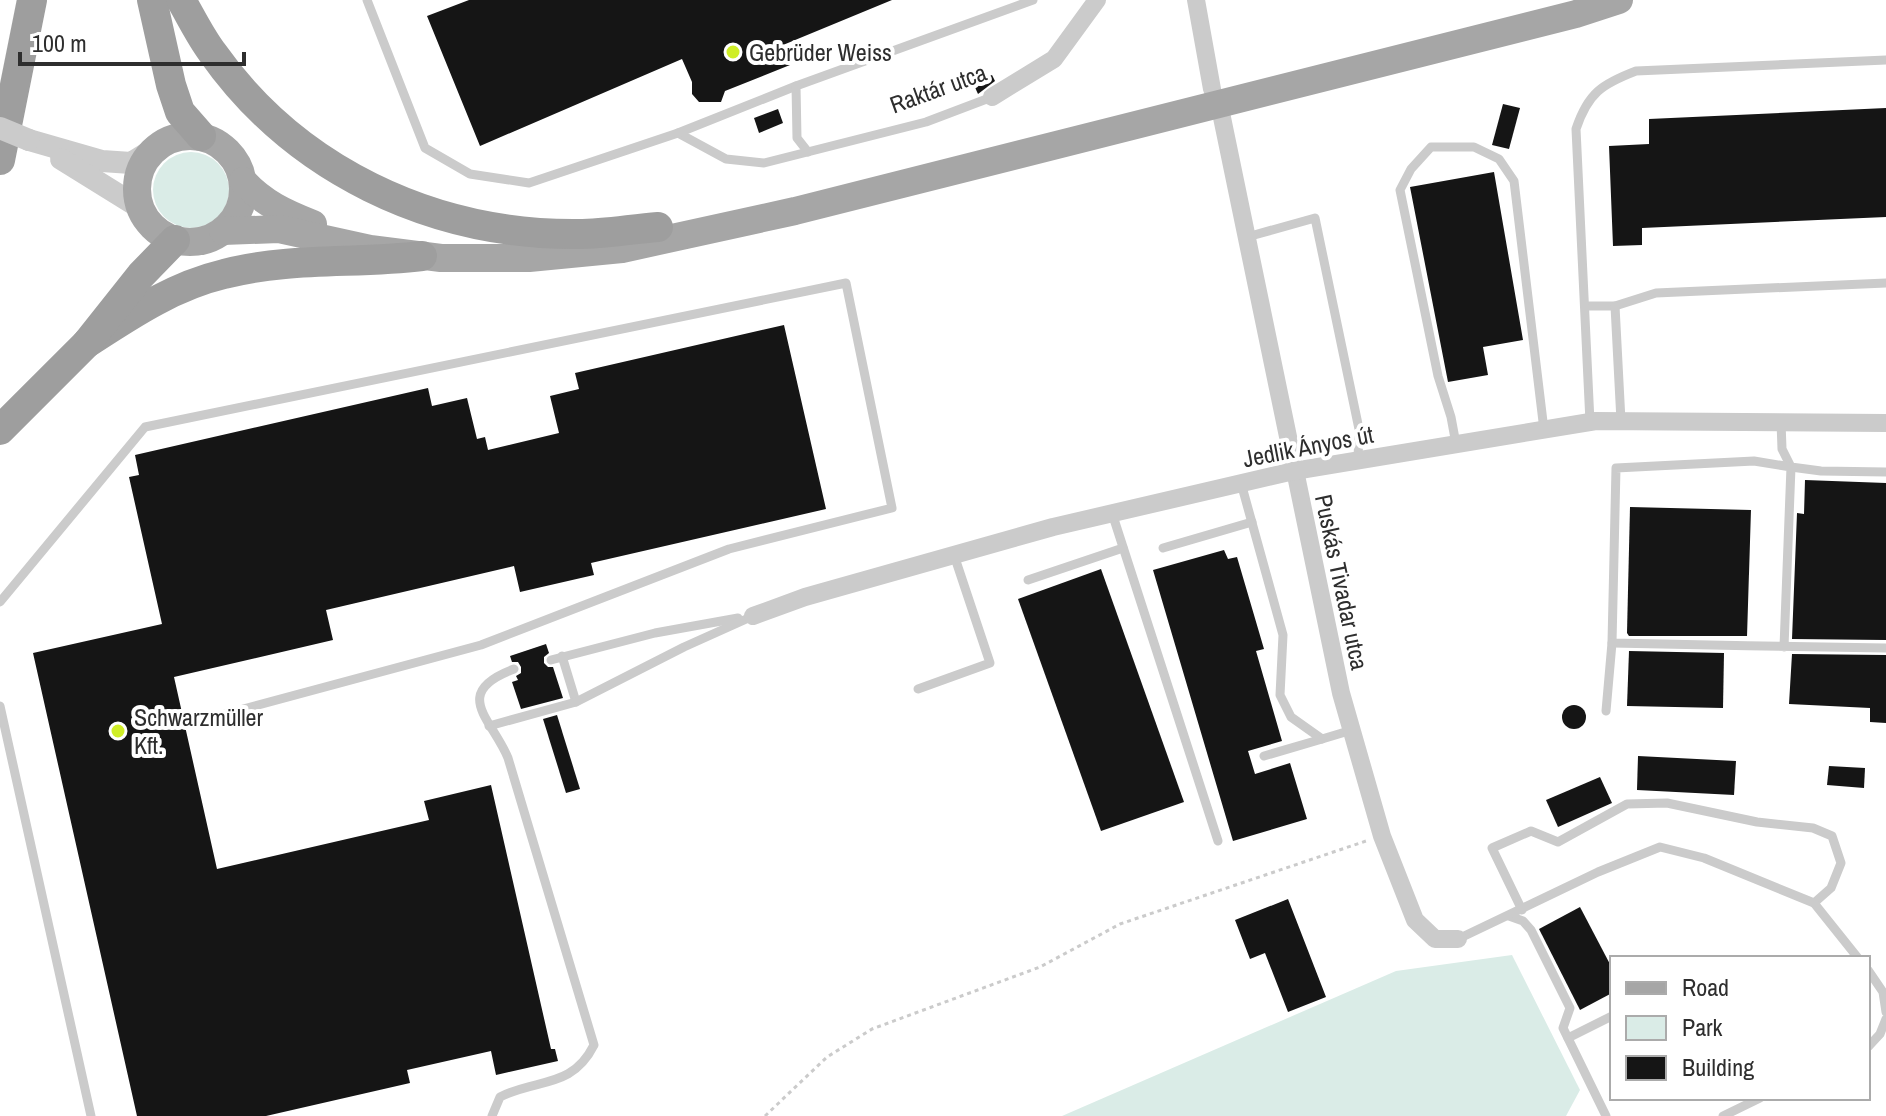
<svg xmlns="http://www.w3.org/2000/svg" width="1886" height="1116" font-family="'Archivo Narrow',sans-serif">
  <rect width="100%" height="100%" fill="#fff"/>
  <g fill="#daece7">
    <circle cx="191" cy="190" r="38"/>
    <path d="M1512 955 1580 1090 1566 1116H1062L1396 971Z"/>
  </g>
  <g fill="#151515">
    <path d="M469 0H892L783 45 790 65 725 91 721 102H699L692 94V82L682 59 480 146 427 16Z"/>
    <path d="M992 75 995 81 978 94 973 83Z"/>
    <path d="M1503 104 1520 108 1509 149 1492 145Z"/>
    <path d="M1886 108V217L1642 228V245L1613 246 1609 146 1649 144V119Z"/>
    <path d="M778 109 783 123 759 133 754 118Z"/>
    <path d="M1494 172 1523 340 1483 347 1488 375 1448 382 1410 187Z"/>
    <path d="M784 325 826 509 591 563 594 575 520 592 514 566 326 610 333 640 174 677 217 869 429 820 424 801 491 785 551 1049H555L558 1061 496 1075 491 1051 407 1070 410 1083 266 1116H137L33 653 162 624 129 477 139 475 135 455 428 388 432 406 467 398 477 439 485 437 488 450 559 433 550 396 579 389 575 373Z"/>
    <path d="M1805 480 1886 483V640L1792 639 1797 513 1804 514Z"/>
    <path d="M1630 507 1751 510 1747 636H1629L1627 633Z"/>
    <path d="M1224 550 1228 559 1237 557 1264 649 1256 651 1282 741 1248 751 1255 774 1290 763 1307 819 1233 841 1153 570Z"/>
    <path d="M1101 569 1184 802 1101 831 1018 599Z"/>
    <path d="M546 644 549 653 544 657V663L548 667H553L563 698 521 709 512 682 518 680 516 676 521 673V667L518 662H512L510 656Z"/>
    <path d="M1629 651 1724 653 1723 708 1627 706Z"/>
    <path d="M1792 654 1886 655V723L1870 722V708L1789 704Z"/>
    <circle cx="1574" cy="717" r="12"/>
    <path d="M557 715 580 789 566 793 543 719Z"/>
    <path d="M1638 756 1736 761 1734 795 1637 790Z"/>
    <path d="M1829 766 1865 768 1864 788 1827 785Z"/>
    <path d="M1600 777 1612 803 1558 827 1546 800Z"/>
    <path d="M1288 899 1326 997 1288 1012 1265 953 1250 959 1235 920Z"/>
    <path d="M1580 907 1612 968V993L1580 1010 1539 929Z"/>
  </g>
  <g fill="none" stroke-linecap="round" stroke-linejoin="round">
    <path stroke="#cbcbcb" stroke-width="3" stroke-dasharray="4 4" stroke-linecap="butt" d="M765 1116 827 1057 872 1029 1040 967 1120 924 1366 841"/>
    <g stroke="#cbcbcb" stroke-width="9">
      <path d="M367 0 425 148 470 174 529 183 678 133 726 159 764 163 926 122 992 97"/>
      <path d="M678 133 796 86"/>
      <path d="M808 152 797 138 796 86 1033 0"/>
      <path d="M1247 237 1315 218 1359 429 1358 460"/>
      <path d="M1585 306H1615L1656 293 1886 283"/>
      <path d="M1615 306 1621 421"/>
      <path d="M1590 422 1576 129C1588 93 1602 84 1636 71L1886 60"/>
      <path d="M1781 422 1782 449 1791 467 1821 471 1886 472"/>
      <path d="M1456 444 1451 417 1438 376 1400 190 1411 169 1431 147H1474L1499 159 1514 181 1544 430"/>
      <path d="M1241 483 1283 635 1280 695 1291 717 1322 739 1352 730"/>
      <path d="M1112 513 1218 841"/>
      <path d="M1163 548 1252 522"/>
      <path d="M1028 580 1123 548"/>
      <path d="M0 602 145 427 846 283 892 508 729 549 481 645 195 722"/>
      <path d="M1784 647 1791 467 1754 461 1616 468 1612 643C1703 645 1795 647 1886 648"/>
      <path d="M562 656 576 702"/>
      <path d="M551 660 655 633 738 618"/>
      <path d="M918 689 990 663 954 555"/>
      <path d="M0 706 91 1116"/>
      <path d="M1606 711 1612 643"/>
      <path d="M489 726 576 702 684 647 753 616"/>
      <path d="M1264 756 1322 739"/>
      <path d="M1522 910 1492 848 1531 831 1558 842 1627 804 1667 803 1757 822 1813 828 1832 836 1841 863 1831 888 1814 903"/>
      <path d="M1509 916 1523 921 1531 930 1570 1008 1563 1028 1606 1116"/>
      <path d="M1458 939 1598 872 1660 847 1704 858 1814 903 1858 958"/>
      <path d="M1868 970 1883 992 1886 1012"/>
      <path d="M1568 1038 1612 1016"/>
      <path d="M1868 1047 1880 1034 1886 1019"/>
      <path d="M492 1116 500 1097C537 1078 572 1089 594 1045L508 758C492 719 450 693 514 669"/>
      <path d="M1723 1116 1760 1098"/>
    </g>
    <g stroke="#cbcbcb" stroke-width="18">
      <path d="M1196 0 1212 89"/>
      <path d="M992 97 1054 59 1097 0"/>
      <path d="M1219 103 1341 693 1382 836 1415 920 1435 939H1458"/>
      <path d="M753 616 805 597 1053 527 1294 471 1596 421 1886 423"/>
    </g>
    <g stroke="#cbcbcb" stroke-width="22">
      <path d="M29 140 102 161 131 163 155 148"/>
      <path d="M61 159 140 208"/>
    </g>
    <g stroke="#a6a6a6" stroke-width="28">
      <circle cx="190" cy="189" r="53"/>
      <path d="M243 181C263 203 285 213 313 224"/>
      <path d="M223 231 279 229 370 249 441 258H529L622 249 795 211 1576 14 1619 0"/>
    </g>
    <g stroke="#9e9e9e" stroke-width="30">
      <path d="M152 0 171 85 180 112 201 136"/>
      <path d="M181 0C191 17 200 36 212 52 295 170 431 234 573 234 601 235 630 229 658 227"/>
      <path d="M0 160 32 0"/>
      <path d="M87 343C130 315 173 286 224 274 289 257 356 264 422 256"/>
      <path d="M0 430 87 343 141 275 175 240"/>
    </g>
    <path stroke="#cbcbcb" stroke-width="22" d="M0 128 29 140"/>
  </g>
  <g fill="#cfee27" stroke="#fff" stroke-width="3">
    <circle cx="733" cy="52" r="8"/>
    <circle cx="118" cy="731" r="8"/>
  </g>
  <g text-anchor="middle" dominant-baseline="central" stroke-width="8" stroke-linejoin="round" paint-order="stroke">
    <g font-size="24" fill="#2e2e2e" stroke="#fff" text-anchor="start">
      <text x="749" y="52">Gebrüder Weiss</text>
      <text x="134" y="717">Schwarzmüller<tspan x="134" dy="28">Kft.</tspan></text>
    </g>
    <g font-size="24" fill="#2e2e2e" stroke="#fff">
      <text transform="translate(938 88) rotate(-20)">Raktár utca</text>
      <text transform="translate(1308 446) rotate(-11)">Jedlik Ányos út</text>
      <text transform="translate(1342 582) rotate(78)">Puskás Tivadar utca</text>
    </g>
  </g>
  <rect x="1610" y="956" width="260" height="144" fill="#ffffff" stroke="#ababab" stroke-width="2"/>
  <rect x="1626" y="982" width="40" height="12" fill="#a6a6a6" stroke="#ababab" stroke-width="2"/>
  <text x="1682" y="996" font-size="24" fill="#2e2e2e">Road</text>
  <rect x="1626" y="1016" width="40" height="24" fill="#daece7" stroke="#ababab" stroke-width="2"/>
  <text x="1682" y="1036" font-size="24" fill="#2e2e2e">Park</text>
  <rect x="1626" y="1056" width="40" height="24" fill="#151515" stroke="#ababab" stroke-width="2"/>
  <text x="1682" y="1076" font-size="24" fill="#2e2e2e">Building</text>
  <path d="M20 52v12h224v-12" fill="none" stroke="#2e2e2e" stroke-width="4"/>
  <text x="32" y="52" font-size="24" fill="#2e2e2e" stroke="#ffffff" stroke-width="6" paint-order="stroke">100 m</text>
</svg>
